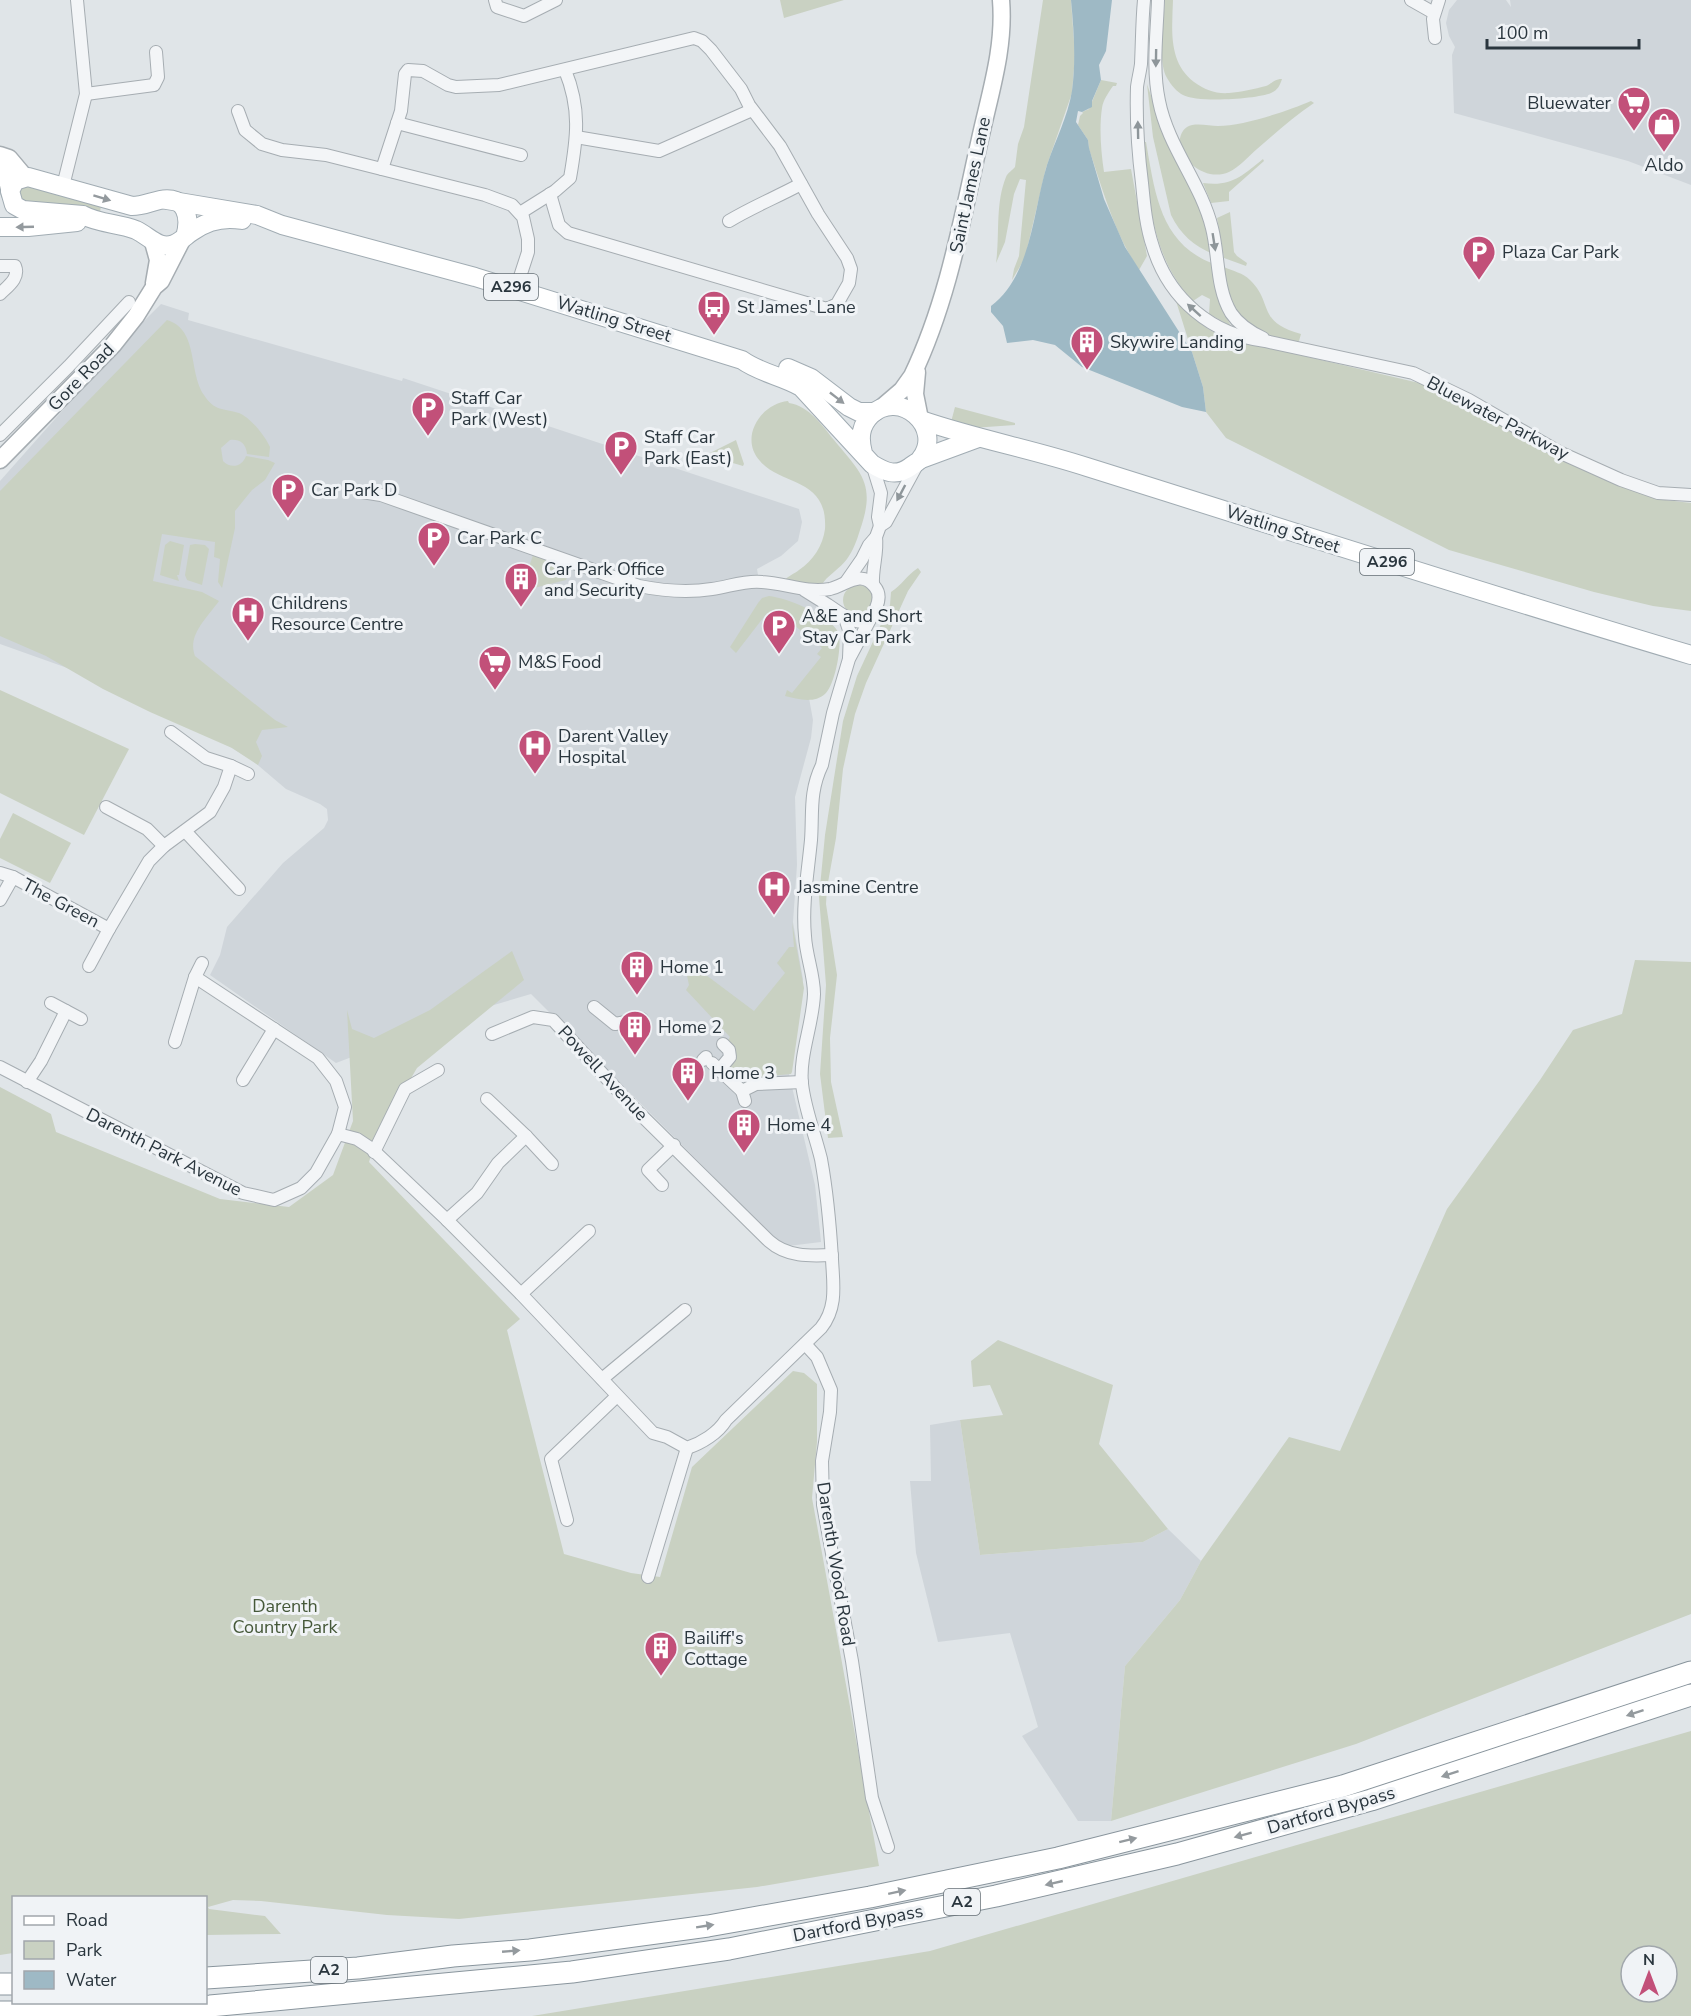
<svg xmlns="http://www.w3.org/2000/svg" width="1691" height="2016" font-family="'Nunito Sans',sans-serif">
  <rect width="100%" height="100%" fill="#e0e5e8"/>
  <g fill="#cfd5da">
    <path d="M1457 0H1506L1511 7 1510 0H1691V185L1628 161 1454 113 1452 55 1455 47 1449 36 1446 23 1449 10Z"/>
    <path d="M161 304 189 313 188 320 402 381 403 378 799 509 802 522 798 541 781 556 757 569 758 575 778 579 820 598 814 612 821 616 833 634 809 698 813 720 811 738 795 797 797 865 793 922 803 979 789 1074 815 1185 821 1242 788 1246 775 1238 531 994 467 1013 336 1063 210 975 220 955 227 927 283 863 324 828 328 820 327 809 320 804 286 789 253 761 232 748 174 706 0 644V481L126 339Z"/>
    <path d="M960 1420 980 1555 1143 1542 1168 1529 1201 1561 1180 1600 1125 1666 1111 1821H1078L1022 1736 1038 1727 1010 1633 938 1642 916 1553 910 1481H931L930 1425Z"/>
  </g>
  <g fill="#c9d1c2" fill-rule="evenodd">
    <path d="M780 0H844L784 18Z"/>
    <path d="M1043 0H1071L1075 56 1072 93 1046 168 1025 258 1012 280 1014 269 1019 256 1026 180 1020 179 1014 194 1005 242 996 263C1000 235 995 204 1006 177 1008 172 1012 171 1015 167L1018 144 1024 127Z"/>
    <path d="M1165 0H1173C1172 30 1168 62 1194 82 1205 90 1216 94 1229 93 1240 92 1255 89 1266 86 1273 83 1274 79 1282 79 1280 85 1278 90 1271 93 1257 99 1197 103 1183 95 1177 92 1171 85 1167 78 1157 61 1164 20 1165 0Z"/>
    <path d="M1101 80 1117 83 1116 86H1113C1109 92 1103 100 1102 108 1099 128 1101 152 1104 172L1131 169 1147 256 1139 270C1114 233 1103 190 1089 149L1088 140 1078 125 1080 116 1083 113 1082 112 1089 109Z"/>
    <path d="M1147 84 1165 137 1201 204 1213 254C1194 246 1180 234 1171 215L1153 137Z"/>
    <path d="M1311 101 1314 103C1294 116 1276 133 1257 149 1248 157 1239 167 1229 172 1208 181 1184 165 1180 143 1179 138 1182 130 1187 127 1195 122 1209 126 1218 126 1243 126 1288 111 1311 101Z"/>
    <path d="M1144 142H1146C1155 193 1160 244 1214 264L1217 296 1222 309 1231 326 1209 314 1210 299 1202 295 1193 301C1152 259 1148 198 1144 142Z"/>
    <path d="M1263 159 1264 161 1229 192V201L1211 203 1203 183C1231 187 1242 176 1263 159Z"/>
    <path d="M25 185 101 205 100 213 25 205 17 191Z"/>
    <path d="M1230 212 1234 252 1237 256 1247 263 1246 266 1224 258 1217 218Z"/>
    <path d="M1224 267C1233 271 1243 273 1250 280 1274 303 1256 322 1301 334L1299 341 1297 342C1269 337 1245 332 1230 305 1225 295 1225 278 1224 267Z"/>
    <path d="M1176 301C1201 329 1228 344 1266 347L1432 386 1622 486 1657 499 1691 503V611L1653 606 1594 592 1449 550 1226 438 1206 412 1203 387Z"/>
    <path d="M167 320C199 330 188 371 204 395 215 412 223 408 239 413 251 418 265 436 270 447L269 457 247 454C246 443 239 439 230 440L221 448 223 461C231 469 242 467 246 456L268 460 275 463 265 480 252 490 235 511V528L222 588 218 582 220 559 214 557 215 542 162 534 153 581 202 592 219 601C207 618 187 635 195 656L246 697 275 720 288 727 262 730 256 742 262 756 258 765 232 748 150 712 103 689 46 656 0 636V491Z"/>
    <path d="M788 401 789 403C809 406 822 425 834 440 862 474 876 484 860 530 857 540 853 551 847 559 841 568 825 577 822 585L785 580C788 576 794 574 799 570 813 561 823 545 825 529 828 477 781 486 760 461 739 438 760 404 788 401Z"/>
    <path d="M955 407 1015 423V425L972 428 951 422Z"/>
    <path d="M736 440 744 464 743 466 709 456 710 453Z"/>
    <path d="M170 541 184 545 179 575H177L179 581 160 575 165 545Z"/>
    <path d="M195 544 205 545 209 549 202 585 187 580 185 575 190 545Z"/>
    <path d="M534 552 569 567V572L566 580 530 589 528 570Z"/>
    <path d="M918 568 921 572 908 591 866 683 855 714 843 769 836 838 827 888 826 904 837 975 830 1038 831 1082 843 1137 828 1138 820 1074 826 985 819 897 825 835 843 721 857 676 890 605 891 592C902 585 907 575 918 568Z"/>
    <circle cx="858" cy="600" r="15"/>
    <path d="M769 596C787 598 830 615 838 632 843 643 835 686 825 694 814 704 797 699 785 696L787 690 792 693 821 657 817 654 822 648 794 625 790 624 787 628 784 626 788 621 778 612 773 617 767 613 736 653 730 647 758 603 762 598Z"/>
    <path d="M0 690 129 749 84 835 0 793Z"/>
    <path d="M13 813 71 843 50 883 0 858V839Z"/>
    <path d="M792 922 804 988 792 1072 791 1074 740 1079 729 1068 727 1042 730 1037 686 990 689 985 684 962 686 960 754 1011 785 973 777 963 789 947H794Z"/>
    <path d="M512 951 524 980 417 1068 377 1136 369 1162 520 1319 507 1330 564 1554 631 1573 660 1577 692 1467 793 1371 804 1373 817 1384V1442L812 1498 879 1866 757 1887 459 1919 387 1915 261 1901 233 1900 208 1907 209 1909 265 1916 281 1934 206 1935V1898H14L13 1953 0 1955V1087L51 1114 56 1132 220 1199 289 1207 333 1175 353 1121 347 1010 352 1029 374 1038 430 1010Z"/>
    <path d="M1635 960 1691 962V1614L1356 1744 1111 1821 1125 1666 1180 1600 1201 1561 1289 1437 1340 1451 1447 1209 1540 1080 1573 1030 1622 1014Z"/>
    <path d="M998 1340 1113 1385 1099 1444 1168 1529 1143 1542 980 1555 960 1420 1003 1415 990 1385 973 1387 971 1361Z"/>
    <path d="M1691 1731V2016H532L930 1951ZM1631 1956H1667V1992H1631Z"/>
  </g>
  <path fill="#9eb9c5" d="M1071 0H1112L1106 51 1099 65 1101 80 1092 101V107L1082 112 1078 111 1076 122 1088 140 1089 148 1104 199 1125 247 1192 352 1203 387 1206 412 1182 407 1082 367 1055 345 1033 340 1007 343 1003 326 991 312V306C1032 275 1033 210 1047 165 1055 141 1068 116 1072 91 1076 61 1074 31 1071 0Z"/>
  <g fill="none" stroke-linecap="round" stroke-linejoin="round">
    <g stroke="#a6adb2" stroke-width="14">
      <g id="street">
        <path d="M495 0 497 7 524 16 556 0"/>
        <path d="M1144 0C1142 21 1142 43 1141 64 1140 72 1138 79 1137 87 1136 119 1138 152 1142 183 1144 204 1146 227 1153 247 1169 299 1212 335 1265 341L1413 373 1469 400 1561 453 1621 480 1658 493 1691 495"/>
        <path d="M1158 0C1157 33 1152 68 1159 101 1168 147 1201 183 1212 228 1219 255 1216 288 1231 313 1239 325 1250 332 1263 338"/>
        <path d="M1411 0 1434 13"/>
        <path d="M1435 38 1433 19 1439 0"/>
        <path d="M86 94 154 85 158 77 156 52"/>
        <path d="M238 111 245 130 262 144 282 150 326 155 485 195 512 205 523 217 528 239V252L516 289"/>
        <path d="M397 123 521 155"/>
        <path d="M576 137 659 151 752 110"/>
        <path d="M382 169 401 111 405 74 408 70 423 71 448 85 456 87 499 85 694 38 702 41 711 50 741 89 749 105 780 146 818 214 847 258 851 269 849 283 837 304 827 309 568 233 559 225 550 194"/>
        <path d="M63 186 86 94 77 0"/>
        <path d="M520 213 555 191 570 178C577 138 581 109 565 70"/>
        <path d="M729 221C752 207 777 197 801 184"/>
        <path d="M0 266H15C20 278 8 286 0 294"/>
        <path d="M0 435 69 366 129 302"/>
        <path d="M872 464 881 493 878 517 880 526"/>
        <path d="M362 492 381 495 639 586C664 591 687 593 712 589 728 587 745 580 762 582 785 583 805 593 830 589 845 586 861 568 875 587 880 593 879 601 876 608 865 635 843 615 828 605 820 600 812 595 804 590"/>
        <path d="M846 582 862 559 869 545 876 537 880 526 886 522 917 465"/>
        <path d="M873 584C872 568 878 553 876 537"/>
        <path d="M845 618 850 633 849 658"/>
        <path d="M231 766 248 774"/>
        <path d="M106 807 147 829 164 846"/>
        <path d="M185 831 239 889"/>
        <path d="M0 873 13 877"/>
        <path d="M0 900 13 877 109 929 149 861 164 846 210 812 224 787 231 766 206 758 171 732"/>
        <path d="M89 966 109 929"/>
        <path d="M195 977 318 1058 336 1081 345 1107 338 1134"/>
        <path d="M51 1003 81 1019"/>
        <path d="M594 1007 615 1024 642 1019"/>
        <path d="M492 1034 533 1017 553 1020 633 1107 769 1241C787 1257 809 1256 832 1255"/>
        <path d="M175 1042 195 977 202 963"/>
        <path d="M703 1060 706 1057"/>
        <path d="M712 1063 742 1091"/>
        <path d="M0 1067 243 1193 274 1200 301 1188 316 1173 338 1134 357 1139 372 1149 447 1220 521 1294 653 1433 667 1437 687 1448C702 1443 718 1433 726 1420L821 1328C838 1307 833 1283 832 1259 830 1225 827 1192 821 1159 815 1134 805 1110 802 1084 799 1055 813 1024 814 994 814 974 806 956 805 936 802 904 808 872 811 840 813 813 809 792 822 765L833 713 849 659 873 614"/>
        <path d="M720 1069 730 1057 729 1050 723 1044"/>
        <path d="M243 1080 274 1029"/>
        <path d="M27 1082 41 1061 66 1011"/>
        <path d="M487 1099 526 1136 552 1164"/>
        <path d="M745 1101 742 1091 756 1084 802 1082"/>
        <path d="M374 1152 405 1089 438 1070"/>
        <path d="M662 1185 648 1170 674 1145"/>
        <path d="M447 1220 477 1193 498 1163 526 1136"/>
        <path d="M521 1294 589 1231"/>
        <path d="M805 1344 817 1357 831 1390 830 1412 822 1461 823 1505 852 1661 872 1798 888 1847"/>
        <path d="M602 1379 685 1310"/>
        <path d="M567 1520 551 1459 617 1396"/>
        <path d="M648 1577 687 1448"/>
      </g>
    </g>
    <g stroke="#a6adb2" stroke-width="19">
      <g id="secondary">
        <path d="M0 155 9 158 25 177"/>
        <path d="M0 163 5 172 10 193"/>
        <path d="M153 242 158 260 154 283"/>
        <path d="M917 372 915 394 920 419"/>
        <path d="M881 408 902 390 912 376C948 301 962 219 980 139 990 93 1005 48 1001 0"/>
        <path d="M0 460 113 345 136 316 154 287 161 281 182 240"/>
      </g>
    </g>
    <g stroke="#a1acb3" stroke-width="20">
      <g id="primary">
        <path d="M167 200 257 215 282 225 475 277 742 360C760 373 782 376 801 387L872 464C885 472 896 477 910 467 913 464 919 462 921 458 944 428 900 388 871 415 860 426 859 438 863 453"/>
        <path d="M0 227H28L77 222"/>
        <path d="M185 237C191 217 186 195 160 200 150 202 143 206 132 206L28 177 15 181 10 191 14 205 23 210 83 215C99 224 119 223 136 230 149 236 159 250 174 244 182 241 186 235 193 231 207 221 225 217 242 220"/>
        <path d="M788 368 811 378 849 407 859 412H875"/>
        <path d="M921 420C976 439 1032 449 1087 467 1288 530 1489 595 1691 655"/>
        <path d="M921 459 978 438"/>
      </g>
    </g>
    <g stroke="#89959d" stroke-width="23">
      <g id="highway">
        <path d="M206 1978 358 1968 453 1956 530 1950 708 1926 870 1897 1058 1858 1343 1786 1691 1672"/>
        <path d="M0 1984H14"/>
        <path d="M0 2012H98L210 2006 572 1972 729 1949 996 1896 1177 1854 1371 1800 1691 1695"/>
      </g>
    </g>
    <use href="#street" stroke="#f3f5f7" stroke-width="12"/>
    <use href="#secondary" stroke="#fff" stroke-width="16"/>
    <use href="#primary" stroke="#fff" stroke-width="18"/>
    <use href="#highway" stroke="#fff" stroke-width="21"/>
  </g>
  <defs><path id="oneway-solid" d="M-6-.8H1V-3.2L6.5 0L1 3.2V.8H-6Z" transform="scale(1.5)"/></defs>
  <g fill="#8e969a">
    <use href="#oneway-solid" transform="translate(1156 58) rotate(91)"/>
    <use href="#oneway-solid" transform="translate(1138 130) rotate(-91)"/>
    <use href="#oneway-solid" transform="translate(1214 242) rotate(81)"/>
    <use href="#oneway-solid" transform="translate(1194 310) rotate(-138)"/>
    <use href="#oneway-solid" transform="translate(901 493) rotate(118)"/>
  </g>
  <g fill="#949a9e">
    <use href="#oneway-solid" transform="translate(102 198) rotate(17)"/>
    <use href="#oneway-solid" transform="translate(25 227) rotate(178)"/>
    <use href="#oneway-solid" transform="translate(837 398) rotate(38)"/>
    <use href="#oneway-solid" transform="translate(1635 1713) rotate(162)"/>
    <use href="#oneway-solid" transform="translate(1450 1774) rotate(162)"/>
    <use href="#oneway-solid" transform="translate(1243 1835) rotate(165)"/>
    <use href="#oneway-solid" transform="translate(1128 1840) rotate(-14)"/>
    <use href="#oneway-solid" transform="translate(1054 1883) rotate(167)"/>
    <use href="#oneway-solid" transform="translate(897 1892) rotate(-12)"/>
    <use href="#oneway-solid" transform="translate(705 1926) rotate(-9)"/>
    <use href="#oneway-solid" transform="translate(511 1951) rotate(-5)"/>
  </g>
  <defs>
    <g id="supermarket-pin" transform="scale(1.725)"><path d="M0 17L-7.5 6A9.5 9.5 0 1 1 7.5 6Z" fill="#c25079" stroke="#f0f3f6"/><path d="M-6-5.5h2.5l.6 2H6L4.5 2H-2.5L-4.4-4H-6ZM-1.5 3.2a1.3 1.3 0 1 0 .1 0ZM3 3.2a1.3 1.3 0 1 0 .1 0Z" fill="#fff"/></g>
    <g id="shop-pin" transform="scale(1.725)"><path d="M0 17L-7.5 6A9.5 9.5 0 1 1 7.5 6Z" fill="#c25079" stroke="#f0f3f6"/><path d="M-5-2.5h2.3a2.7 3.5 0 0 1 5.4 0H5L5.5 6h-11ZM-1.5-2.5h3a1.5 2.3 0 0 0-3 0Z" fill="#fff"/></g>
    <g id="parking-pin" transform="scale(1.725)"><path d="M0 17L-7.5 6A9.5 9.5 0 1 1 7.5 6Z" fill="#c25079" stroke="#f0f3f6"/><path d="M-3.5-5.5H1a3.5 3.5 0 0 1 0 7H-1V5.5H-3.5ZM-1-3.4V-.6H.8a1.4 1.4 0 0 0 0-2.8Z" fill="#fff"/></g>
    <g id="bus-pin" transform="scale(1.725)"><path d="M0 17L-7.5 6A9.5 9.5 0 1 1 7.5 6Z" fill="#c25079" stroke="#f0f3f6"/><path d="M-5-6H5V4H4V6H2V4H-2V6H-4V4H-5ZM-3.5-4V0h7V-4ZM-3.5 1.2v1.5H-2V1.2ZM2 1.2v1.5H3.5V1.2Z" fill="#fff"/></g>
    <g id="building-pin" transform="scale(1.725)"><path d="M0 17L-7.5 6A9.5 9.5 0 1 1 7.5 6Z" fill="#c25079" stroke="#f0f3f6"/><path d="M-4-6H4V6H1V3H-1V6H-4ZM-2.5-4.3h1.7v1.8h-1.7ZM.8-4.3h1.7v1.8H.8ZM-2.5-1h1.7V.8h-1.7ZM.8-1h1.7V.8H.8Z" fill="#fff"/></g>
    <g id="hospital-pin" transform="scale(1.725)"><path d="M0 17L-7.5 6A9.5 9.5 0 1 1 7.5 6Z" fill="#c25079" stroke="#f0f3f6"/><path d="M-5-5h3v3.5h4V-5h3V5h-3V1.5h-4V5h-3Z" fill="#fff"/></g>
  </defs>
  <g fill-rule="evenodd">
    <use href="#supermarket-pin" x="1634" y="103"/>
    <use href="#shop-pin" x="1664" y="124"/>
    <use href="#parking-pin" x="1479" y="252"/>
    <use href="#bus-pin" x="714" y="307"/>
    <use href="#building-pin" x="1087" y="342"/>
    <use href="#parking-pin" x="428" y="408"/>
    <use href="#parking-pin" x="621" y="447"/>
    <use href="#parking-pin" x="288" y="490"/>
    <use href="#parking-pin" x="434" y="538"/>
    <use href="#building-pin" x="521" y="579"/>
    <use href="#hospital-pin" x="248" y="613"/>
    <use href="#parking-pin" x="779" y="626"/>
    <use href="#supermarket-pin" x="495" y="662"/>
    <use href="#hospital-pin" x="535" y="746"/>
    <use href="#hospital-pin" x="774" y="887"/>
    <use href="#building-pin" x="637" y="967"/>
    <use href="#building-pin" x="635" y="1027"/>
    <use href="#building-pin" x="688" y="1073"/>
    <use href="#building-pin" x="744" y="1125"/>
    <use href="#building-pin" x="661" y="1648"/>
  </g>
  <g text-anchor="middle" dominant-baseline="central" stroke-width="6" stroke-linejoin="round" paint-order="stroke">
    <g fill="#f0f3f6" stroke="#656f75" stroke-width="1.5">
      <rect x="484" y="274" width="54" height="26" rx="4.5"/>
      <rect x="1360" y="549" width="54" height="26" rx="4.5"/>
      <rect x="944" y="1889" width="36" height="26" rx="4.5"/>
      <rect x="311" y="1957" width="36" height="26" rx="4.5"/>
    </g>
    <g font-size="16" font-weight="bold" fill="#2a363e">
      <text x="511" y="287">A296</text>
      <text x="1387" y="562">A296</text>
      <text x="962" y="1902">A2</text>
      <text x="329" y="1970">A2</text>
    </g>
    <g font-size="18" fill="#2a363e" stroke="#f0f3f6" text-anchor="start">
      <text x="1611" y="103" text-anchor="end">Bluewater</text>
      <text x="1664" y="165" text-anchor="middle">Aldo</text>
      <text x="1502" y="252">Plaza Car Park</text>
      <text x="737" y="307">St James' Lane</text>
      <text x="1110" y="342">Skywire Landing</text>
      <text x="451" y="398">Staff Car<tspan x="451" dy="21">Park (West)</tspan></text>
      <text x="644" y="437">Staff Car<tspan x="644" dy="21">Park (East)</tspan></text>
      <text x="311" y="490">Car Park D</text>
      <text x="457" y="538">Car Park C</text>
      <text x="544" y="569">Car Park Office<tspan x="544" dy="21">and Security</tspan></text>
      <text x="271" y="603">Childrens<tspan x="271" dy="21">Resource Centre</tspan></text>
      <text x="802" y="616">A&amp;E and Short<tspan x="802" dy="21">Stay Car Park</tspan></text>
      <text x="518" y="662">M&amp;S Food</text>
      <text x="558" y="736">Darent Valley<tspan x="558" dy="21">Hospital</tspan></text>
      <text x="797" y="887">Jasmine Centre</text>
      <text x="660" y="967">Home 1</text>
      <text x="658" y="1027">Home 2</text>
      <text x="711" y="1073">Home 3</text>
      <text x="767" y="1125">Home 4</text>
      <text x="684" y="1638">Bailiff's<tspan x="684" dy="21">Cottage</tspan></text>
    </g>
    <g font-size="18" fill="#2a363e" stroke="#f0f3f6">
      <text transform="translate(970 185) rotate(-78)">Saint James Lane</text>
      <text transform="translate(614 319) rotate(17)">Watling Street</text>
      <text transform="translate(81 377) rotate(-46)">Gore Road</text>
      <text transform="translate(1498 418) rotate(28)">Bluewater Parkway</text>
      <text transform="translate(1283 529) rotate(18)">Watling Street</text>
      <text transform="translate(61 903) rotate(28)">The Green</text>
      <text transform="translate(603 1073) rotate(47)">Powell Avenue</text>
      <text transform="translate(164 1152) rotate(27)">Darenth Park Avenue</text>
      <text transform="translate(836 1564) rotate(81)">Darenth Wood Road</text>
      <text transform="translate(1331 1810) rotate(-16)">Dartford Bypass</text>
      <text transform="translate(858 1923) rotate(-11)">Dartford Bypass</text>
    </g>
    <g font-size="18" fill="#455839" stroke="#f0f3f6">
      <text x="285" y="1606">Darenth<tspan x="285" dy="21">Country Park</tspan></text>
    </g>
  </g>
  <rect x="12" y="1896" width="195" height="108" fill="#f0f3f6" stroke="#a1a7ac" stroke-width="1.5"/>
  <rect x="24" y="1916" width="30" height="9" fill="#ffffff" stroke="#a1a7ac" stroke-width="1.5"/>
  <text x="66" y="1926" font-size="18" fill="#2a363e">Road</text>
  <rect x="24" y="1941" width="30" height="18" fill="#c9d1c2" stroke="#a1a7ac" stroke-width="1.5"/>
  <text x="66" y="1956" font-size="18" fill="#2a363e">Park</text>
  <rect x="24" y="1971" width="30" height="18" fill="#9eb9c5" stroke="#a1a7ac" stroke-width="1.5"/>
  <text x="66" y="1986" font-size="18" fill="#2a363e">Water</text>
  <g transform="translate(1649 1974)"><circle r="28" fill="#f0f3f6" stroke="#a1a7ac" stroke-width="1.5"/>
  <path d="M0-4.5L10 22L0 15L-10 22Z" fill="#c25079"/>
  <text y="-9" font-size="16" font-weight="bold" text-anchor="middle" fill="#2a363e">N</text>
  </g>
  <path d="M1487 39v9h152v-9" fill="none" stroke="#2a363e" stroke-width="3"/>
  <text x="1496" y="39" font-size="18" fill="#2a363e" stroke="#f0f3f6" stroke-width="4.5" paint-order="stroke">100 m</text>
</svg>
